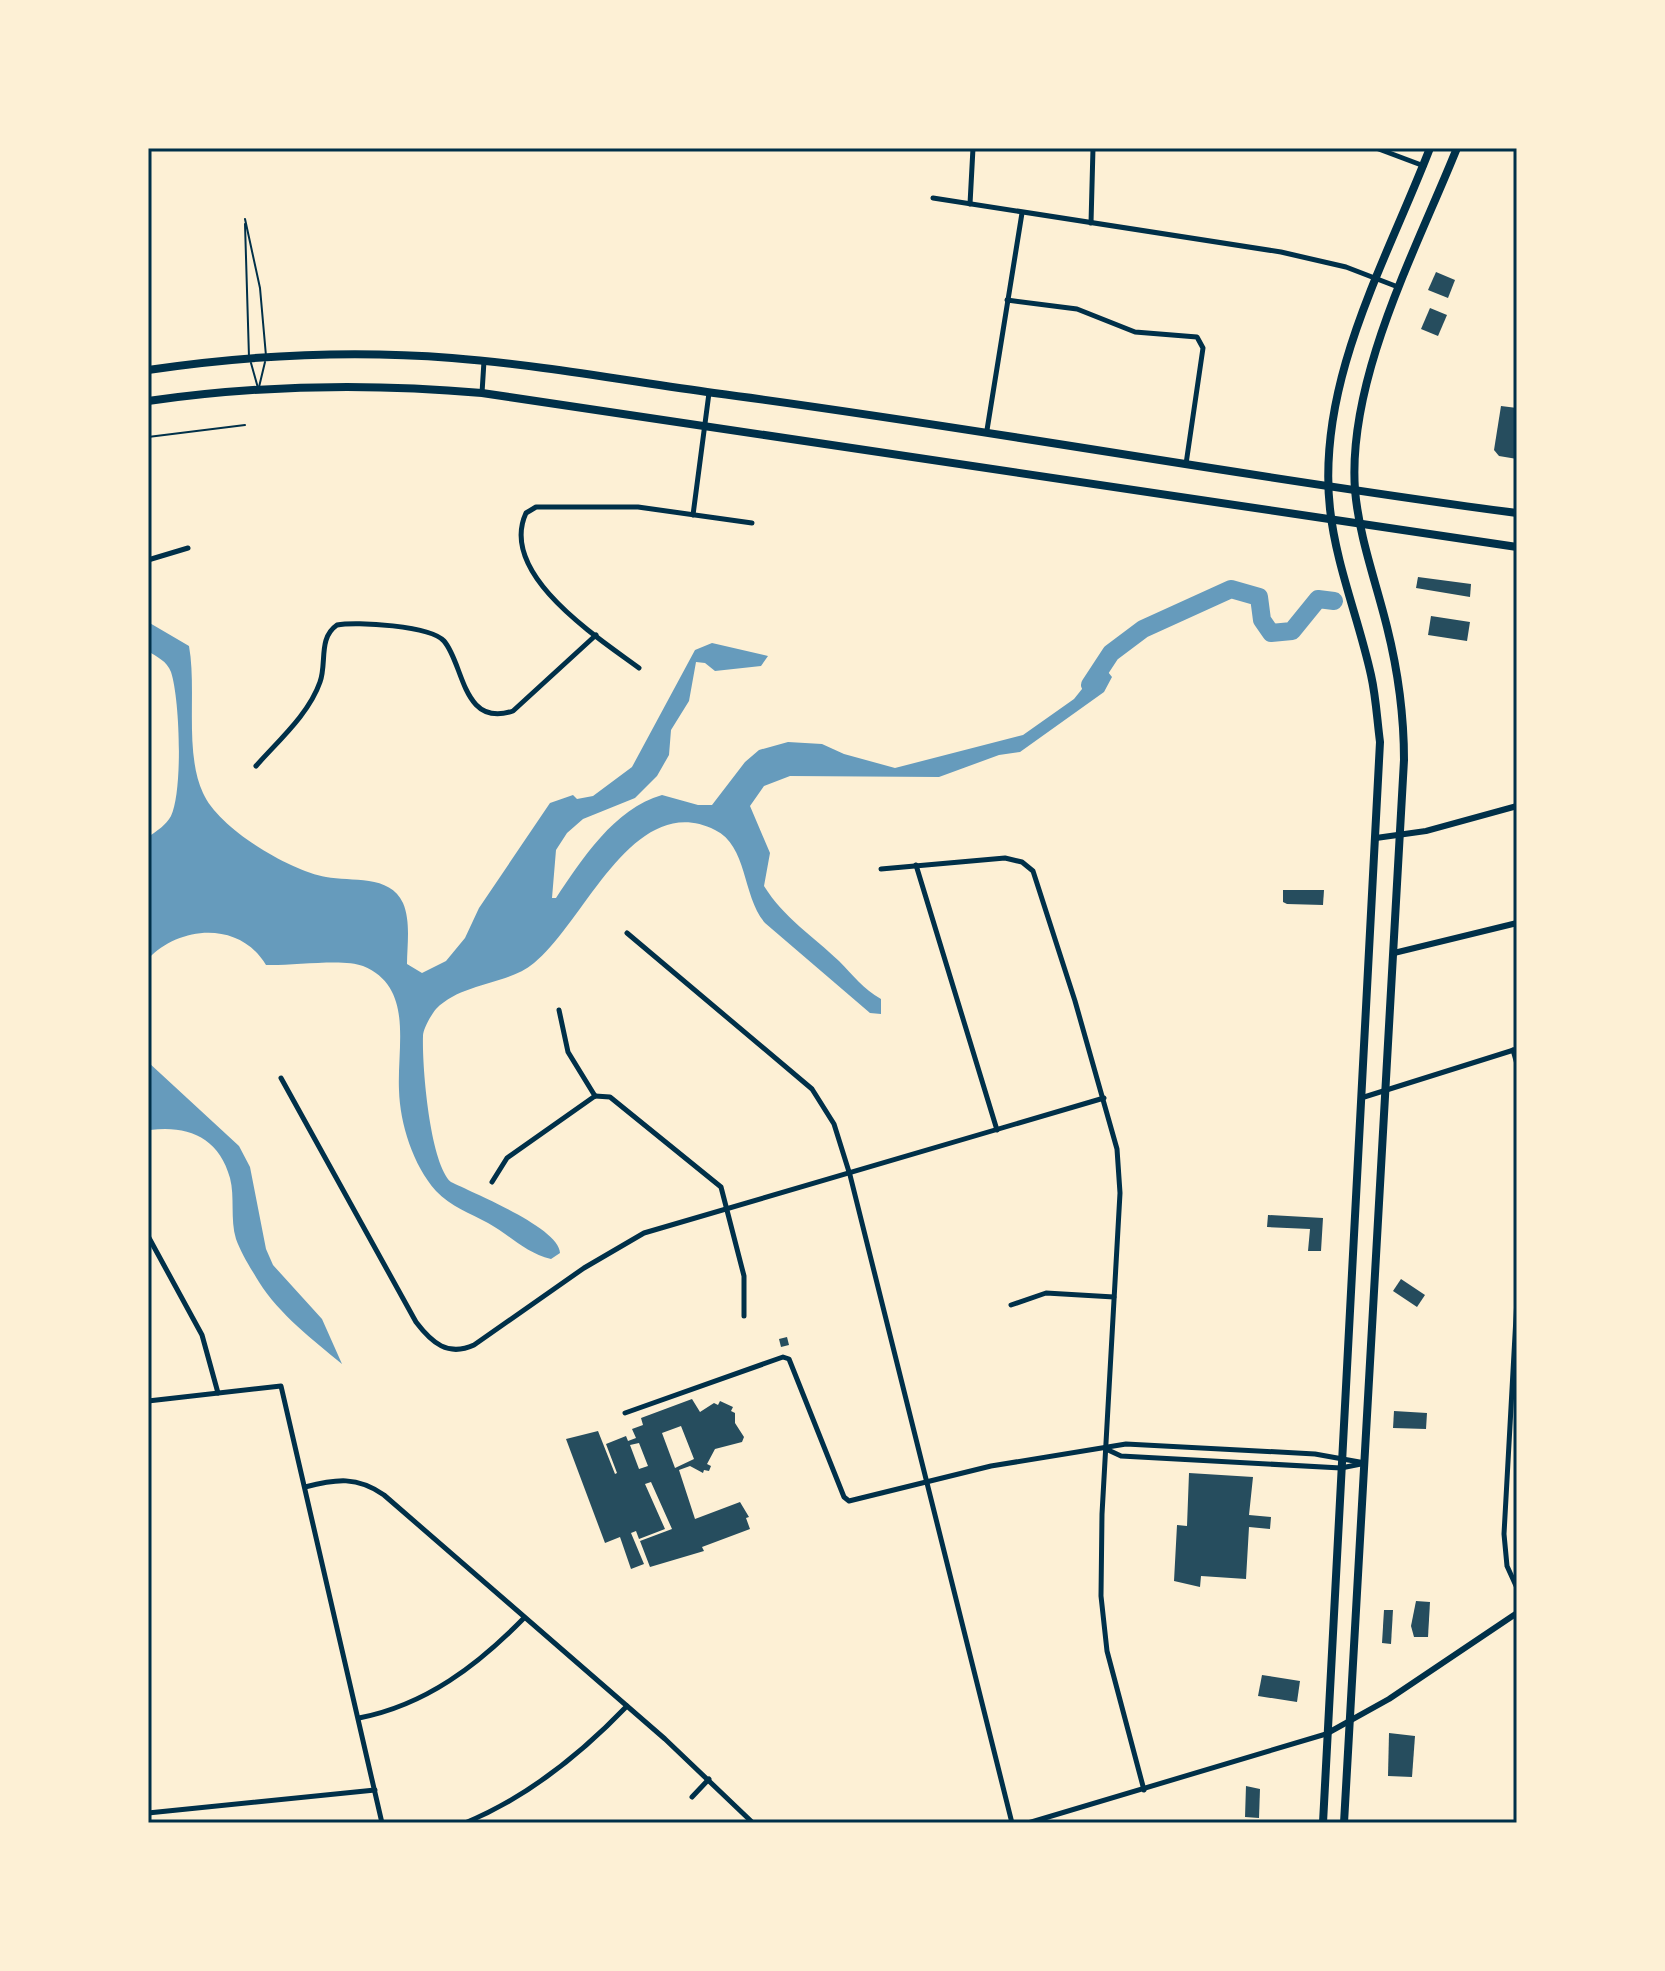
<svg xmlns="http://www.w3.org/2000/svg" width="1665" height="1971" font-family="Merriweather,serif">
  <rect width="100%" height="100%" fill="#fdf0d5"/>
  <g fill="#669bbc">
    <path d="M148 622 189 646C197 690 184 752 203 793 219 829 289 870 326 877 351 882 390 874 403 903 411 922 407 945 407 964L422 973 446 961 465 938 479 908 550 803 573 795 577 799 593 796 632 767 695 650 712 643 768 656 761 666 715 671 705 663 696 662 689 701 671 730 669 755 657 776 635 798 583 819 567 833 556 850 552 898H556C582 859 614 809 662 795L698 805H712L745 762 759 750 788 742 822 744 844 754 895 768 1023 735 1074 699 1098 669 1104 667 1112 677 1104 692 1020 752 999 755 939 777 790 776 764 786 750 806 770 853 764 886C784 918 813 936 839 961 853 975 863 989 881 999V1014L870 1013 765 923C742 896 748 846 715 830 633 789 584 924 534 963 506 986 463 982 436 1009 431 1015 423 1029 423 1036 422 1067 430 1163 451 1182 473 1193 560 1228 560 1253L551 1259C525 1253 510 1235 488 1223 470 1213 451 1207 436 1191 413 1165 400 1124 399 1090 397 1045 414 987 363 966 344 958 291 966 266 965 240 921 180 925 148 959V837C157 831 166 825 171 816 183 791 180 699 171 672 167 661 157 657 148 651Z"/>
    <path d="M148 1062 239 1146 250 1167 266 1249 273 1265 322 1319 342 1364C313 1340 279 1314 259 1282 251 1269 241 1253 236 1239 230 1219 235 1197 230 1178 219 1137 187 1125 150 1130Z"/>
  </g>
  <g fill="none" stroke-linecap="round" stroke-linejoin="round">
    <path stroke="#669bbc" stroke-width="18" d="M1090 685 1111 653 1143 629 1231 589 1259 597 1262 620 1271 633 1292 631 1318 599 1334 601"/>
  </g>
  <g fill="#264d5e" fill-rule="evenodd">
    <path d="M1436 272 1455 280 1448 298 1428 290Z"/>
    <path d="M1430 308 1447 315 1438 336 1421 329Z"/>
    <path d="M1501 406 1517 408V459L1499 456 1494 450Z"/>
    <path d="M1418 577 1471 584 1470 597 1416 588Z"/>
    <path d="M1431 616 1470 622 1467 641 1428 635Z"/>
    <path d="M1283 890H1324L1323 905 1287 904 1283 902Z"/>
    <path d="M1268 1215 1323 1218 1321 1251H1308L1310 1229 1267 1227Z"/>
    <path d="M1401 1279 1425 1295 1417 1307 1393 1291Z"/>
    <path d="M787 1337 789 1345 781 1347 779 1339Z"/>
    <path d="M692 1399 700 1412 714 1403 718 1405 720 1401 733 1407 731 1411 735 1413V1423L744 1437 742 1442 715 1449 707 1464 711 1466 709 1471 704 1470 703 1473 690 1466 679 1470 695 1519 740 1502 749 1517 746 1518 750 1529 702 1547 704 1551 650 1567 640 1541 672 1529 651 1482 645 1484 665 1529 639 1539 636 1531 631 1533 644 1564 631 1569 620 1537 605 1543 566 1439 598 1431 615 1474 617 1473 606 1444 626 1436 628 1441 636 1438 632 1429 643 1425 641 1418ZM681 1426 694 1459 675 1468 662 1433ZM639 1443 648 1466 639 1469 630 1445Z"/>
    <path d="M1394 1411 1427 1413 1426 1429 1393 1428Z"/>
    <path d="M1189 1473 1253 1477 1249 1515 1271 1517 1270 1529 1249 1527 1246 1579 1201 1576 1200 1587 1174 1581 1177 1525 1187 1526Z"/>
    <path d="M1416 1601 1430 1602 1428 1637H1414L1411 1626Z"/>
    <path d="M1384 1610H1393L1391 1644 1382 1643Z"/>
    <path d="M1262 1675 1300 1681 1297 1702 1258 1696Z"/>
    <path d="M1389 1733 1415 1736 1412 1777 1388 1776Z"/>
    <path d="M1246 1786 1260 1789 1259 1818 1245 1817Z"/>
  </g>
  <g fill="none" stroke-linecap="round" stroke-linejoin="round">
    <g stroke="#003049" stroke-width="2">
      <path d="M245 219 260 288 266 356"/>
      <path d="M245 224 249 357"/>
      <path d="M251 363 258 388"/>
      <path d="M259 387 265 362"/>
      <path d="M148 437 245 425"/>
    </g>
    <g stroke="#003049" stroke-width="5">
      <path d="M1376 148 1424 166"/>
      <path d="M933 198 1281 252 1346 267 1398 287"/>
      <path d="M970 204 973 148"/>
      <path d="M1091 223 1093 148"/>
      <path d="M1007 300 1077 309 1135 332 1197 337 1203 348 1186 464"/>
      <path d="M482 393 484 361"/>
      <path d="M987 430 1022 213"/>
      <path d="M693 515 709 393"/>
      <path d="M148 560 188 548"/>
      <path d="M639 668C597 637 498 574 526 513L536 507H638L752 523"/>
      <path d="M256 766C278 741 309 714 320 682 327 663 318 638 337 625 356 621 431 626 444 641 464 664 462 728 513 711L596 635"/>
      <path d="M916 865 997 1130"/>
      <path d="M881 869 1005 858 1022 862 1033 871 1075 1001 1117 1149 1120 1193 1102 1514 1101 1596 1107 1651 1144 1790"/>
      <path d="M627 933 812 1089 834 1124 850 1175 1012 1823"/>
      <path d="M559 1010 568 1052 595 1096"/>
      <path d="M1513 1050 1517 1064"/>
      <path d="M281 1078 416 1322C432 1343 448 1357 474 1345L584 1268 644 1233 1104 1098"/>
      <path d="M595 1096 610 1097 721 1187 744 1276V1316"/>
      <path d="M1361 1098 1517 1049"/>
      <path d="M492 1182 507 1158 595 1096"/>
      <path d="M148 1236 202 1335 218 1393"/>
      <path d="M1517 1299 1504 1534 1507 1566 1517 1588"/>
      <path d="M1011 1305 1046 1293 1114 1297"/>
      <path d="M148 1401 281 1386 382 1823"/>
      <path d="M148 1413V1416"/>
      <path d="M625 1413 783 1357 789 1359 844 1497 849 1501 991 1466 1126 1444 1315 1454 1365 1463"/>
      <path d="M1106 1449 1121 1456 1341 1468 1361 1464"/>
      <path d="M305 1487C336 1479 357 1476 384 1495L665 1739 753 1823"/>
      <path d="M359 1718C426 1705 478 1665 524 1618"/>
      <path d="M692 1797 709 1779"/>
      <path d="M148 1813 375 1790"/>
      <path d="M465 1823C528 1797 580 1755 627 1706"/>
      <path d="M1028 1823 1326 1734"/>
    </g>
    <g stroke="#003049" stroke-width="6">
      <path d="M1376 838 1426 831 1517 806"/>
      <path d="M1394 953 1517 923"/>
      <path d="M1326 1734 1389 1699 1517 1613"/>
    </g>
    <g stroke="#003049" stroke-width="8">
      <path d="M148 370C249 355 350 350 452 358 540 365 627 381 714 393 982 428 1249 478 1517 513"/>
      <path d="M148 401C259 385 370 383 482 393L1517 547"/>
      <path d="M1323 1823 1380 742C1377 719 1376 697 1371 675 1359 620 1336 565 1330 509 1316 382 1386 262 1430 148"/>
      <path d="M1344 1823 1404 760C1404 714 1398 671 1387 627 1376 582 1359 537 1355 490 1347 379 1416 250 1457 148"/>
    </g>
  </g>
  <rect width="1665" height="1971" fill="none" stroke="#fdf0d5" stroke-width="300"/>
  <rect x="150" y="150" width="1365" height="1671" fill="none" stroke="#003049" stroke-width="3"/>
</svg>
